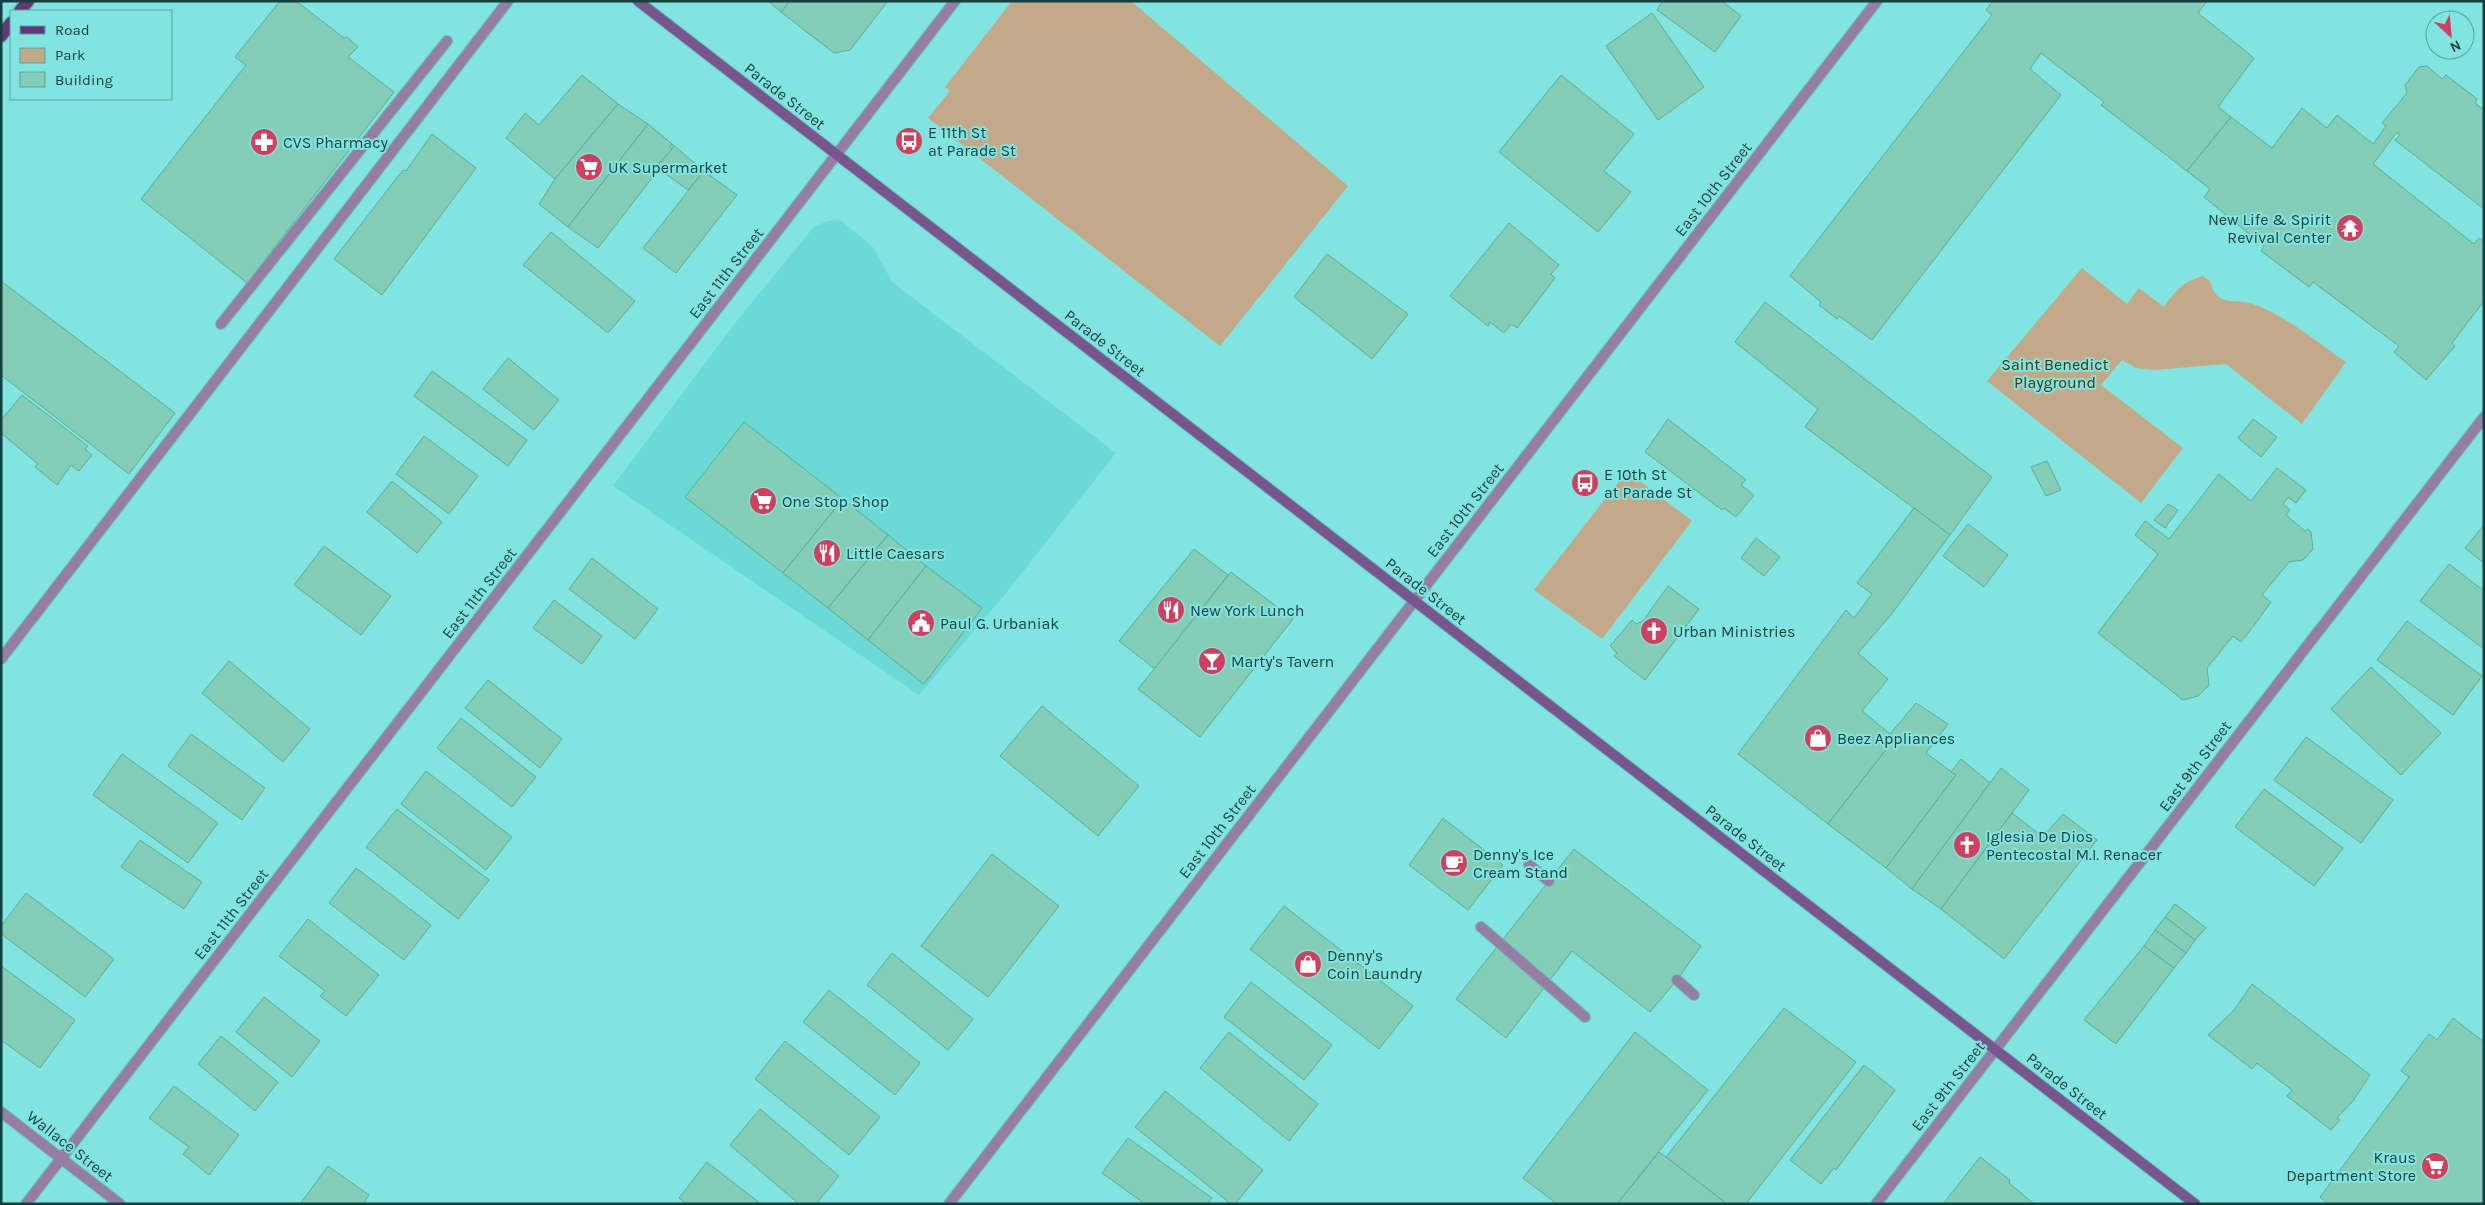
<svg xmlns="http://www.w3.org/2000/svg" width="2485" height="1205" font-family="Karla,sans-serif">
  <rect width="100%" height="100%" fill="#82e4e0"/>
  <path fill="#6bd9d5" d="M840 220 873 247 892 282 1116 453 1007 592 919 695 613 486 736 322 813 228 827 221Z"/>
  <g fill="#c2a98a">
    <path d="M1012 1H1131L1348 186 1220 346 928 118 950 91 945 87Z"/>
    <path d="M2082 268 2127 304 2139 288 2164 307C2177 289 2181 283 2203 276L2210 281C2217 309 2234 297 2256 305 2289 318 2317 342 2346 362L2302 424 2226 364 2154 370 2136 368 2122 360 2101 385 2183 448 2141 503 1987 381Z"/>
    <path d="M1627 471 1692 521 1602 639 1534 590Z"/>
  </g>
  <g fill="#84cdb6" stroke="#58af95">
    <path d="M280 1H296L344 38 347 37 358 47 348 57 394 92 247 283 141 199 246 65 235 57Z"/>
    <path d="M768 1H790L781 12Z"/>
    <path d="M790 1H888L850 50 834 53 781 12Z"/>
    <path d="M1663 1H1722L1741 16 1715 52 1657 10Z"/>
    <path d="M1993 1H2207L2198 13 2254 58 2218 107 2231 117 2187 171 2101 105 2104 102 2041 53 2030 69 2061 95 1872 340 1839 316 1837 319 1819 305 1821 302 1790 276 1992 15 1986 10Z"/>
    <path d="M1652 13 1704 87 1658 120 1606 46Z"/>
    <path d="M2427 66 2442 79 2446 75 2477 99 2475 103 2484 110V209L2395 140 2400 135 2397 132 2373 164 2474 244 2479 238 2484 242V301L2452 343 2455 346 2426 380 2394 352 2399 346 2313 282 2309 287 2261 251 2264 246 2204 197 2210 189 2187 171 2231 117 2272 148 2302 108 2327 128 2337 115 2373 144 2386 126 2382 123 2407 93 2405 85 2419 67Z"/>
    <path d="M582 75 618 104 555 179 506 138 525 113 539 125Z"/>
    <path d="M1561 75 1634 134 1604 171 1631 192 1598 232 1499 152Z"/>
    <path d="M618 104 648 124 568 227 539 204 555 179Z"/>
    <path d="M648 124 672 144 669 147 672 149 656 167 659 169 598 248 568 227Z"/>
    <path d="M432 134 476 168 382 295 334 259 403 170 406 171Z"/>
    <path d="M672 144 704 171 688 190 656 167 672 149Z"/>
    <path d="M704 171 737 195 676 273 643 248Z"/>
    <path d="M1509 223 1559 265 1551 274 1555 278 1517 328 1511 324 1504 333 1490 322 1488 326 1450 296Z"/>
    <path d="M551 232 635 301 608 333 523 265Z"/>
    <path d="M1327 254 1408 314 1372 359 1294 297Z"/>
    <path d="M1 281 175 413 129 474 1 375Z"/>
    <path d="M1765 302 1992 477 1950 535 1805 427 1818 409 1735 342Z"/>
    <path d="M508 358 559 400 534 430 483 389Z"/>
    <path d="M432 371 527 440 508 466 414 396Z"/>
    <path d="M22 395 88 446 85 449 92 455 79 471 71 465 57 485 35 467 38 464 1 433V420Z"/>
    <path d="M1668 419 1746 480 1741 485 1754 495 1736 517 1724 508 1722 510 1645 452Z"/>
    <path d="M2253 419 2277 437 2261 457 2238 438Z"/>
    <path d="M744 422 843 499 783 573 685 497Z"/>
    <path d="M424 436 478 476 449 514 396 474Z"/>
    <path d="M2047 461 2061 490 2046 496 2031 467Z"/>
    <path d="M2277 468 2306 490 2296 503 2288 497 2283 504 2290 510 2286 515 2305 531 2308 529 2311 532 2313 549 2303 560 2289 562 2262 595 2271 602 2255 624 2241 642 2233 636 2207 668 2209 685 2198 696 2183 700 2098 633 2158 554 2135 535 2145 521 2169 539 2219 474 2251 501Z"/>
    <path d="M1589 473 1596 480 1583 495 1575 489Z"/>
    <path d="M392 481 442 522 417 553 367 512Z"/>
    <path d="M843 499 888 535 828 608 783 573Z"/>
    <path d="M2168 504 2178 510 2165 528 2154 520Z"/>
    <path d="M1914 508 1950 535 1890 616 1858 653 1888 679 1862 711 1895 738 1828 824 1738 754 1846 610 1854 618 1872 594 1857 583Z"/>
    <path d="M1968 524 2008 555 1984 587 1943 556Z"/>
    <path d="M2484 525V563L2465 548Z"/>
    <path d="M888 535 926 566 868 640 828 608Z"/>
    <path d="M1756 538 1780 557 1764 576 1741 558Z"/>
    <path d="M324 546 391 596 361 635 294 585Z"/>
    <path d="M1194 549 1228 575 1155 669 1119 641Z"/>
    <path d="M592 558 658 609 635 639 569 589Z"/>
    <path d="M2449 564 2484 591V649L2420 601Z"/>
    <path d="M926 566 982 608 924 684 868 640Z"/>
    <path d="M1231 572 1293 619 1200 737 1138 689Z"/>
    <path d="M1668 586 1699 609 1645 680 1614 656 1617 653 1610 646 1632 620 1636 624 1643 621Z"/>
    <path d="M554 600 602 636 582 664 533 628Z"/>
    <path d="M2407 621 2482 676 2453 715 2377 660Z"/>
    <path d="M229 661 310 729 283 762 202 693Z"/>
    <path d="M2371 667 2441 733 2401 775 2331 709Z"/>
    <path d="M488 680 562 739 540 768 465 708Z"/>
    <path d="M1916 703 1948 724 1926 753 1956 775 1886 868 1828 824 1895 738 1890 734Z"/>
    <path d="M1042 706 1139 786 1098 836 1000 756Z"/>
    <path d="M461 718 536 777 512 807 437 748Z"/>
    <path d="M191 734 265 788 242 820 168 766Z"/>
    <path d="M2306 737 2393 800 2361 843 2274 780Z"/>
    <path d="M122 754 218 823 188 863 93 795Z"/>
    <path d="M1961 759 1990 783 1912 889 1886 868 1956 775 1951 772Z"/>
    <path d="M2001 768 2029 790 1941 909 1912 889Z"/>
    <path d="M426 771 512 837 486 870 401 804Z"/>
    <path d="M2264 789 2343 848 2314 886 2235 827Z"/>
    <path d="M397 809 489 880 458 919 366 847Z"/>
    <path d="M2012 813 2043 837 2063 814 2097 840 2004 959 1941 909Z"/>
    <path d="M1443 818 1503 865 1468 910 1409 865Z"/>
    <path d="M140 840 202 882 184 909 121 867Z"/>
    <path d="M1574 849 1701 946 1677 980 1650 1012 1572 951 1506 1038 1456 999Z"/>
    <path d="M992 854 1059 906 988 997 921 946Z"/>
    <path d="M356 868 431 925 404 960 329 903Z"/>
    <path d="M26 893 114 959 85 997 1 934V926Z"/>
    <path d="M2175 904 2206 928 2195 940 2165 917Z"/>
    <path d="M1284 906 1413 1006 1379 1049 1250 949Z"/>
    <path d="M2165 917 2195 940 2186 953 2155 930Z"/>
    <path d="M308 919 379 975 346 1016 320 996 325 991 279 956Z"/>
    <path d="M2155 930 2186 953 2174 968 2144 946Z"/>
    <path d="M2144 946 2174 968 2116 1044 2084 1020Z"/>
    <path d="M892 953 973 1019 948 1050 867 985Z"/>
    <path d="M1 966 75 1020 40 1068 1 1040Z"/>
    <path d="M1251 982 1332 1045 1304 1080 1224 1017Z"/>
    <path d="M2252 984 2370 1075 2353 1101 2337 1118 2340 1120 2331 1130 2287 1096 2292 1090 2257 1063 2252 1069 2208 1035 2234 1010Z"/>
    <path d="M829 990 920 1063 895 1095 803 1022Z"/>
    <path d="M264 997 320 1041 292 1077 236 1032Z"/>
    <path d="M1784 1008 1856 1062 1746 1204H1727L1666 1157Z"/>
    <path d="M2453 1018 2484 1042V1204H2328L2320 1197 2409 1077 2401 1071 2429 1034 2437 1040Z"/>
    <path d="M1229 1032 1318 1104 1289 1141 1200 1068Z"/>
    <path d="M1635 1032 1708 1090 1617 1204H1557L1523 1178Z"/>
    <path d="M221 1036 278 1082 255 1111 198 1064Z"/>
    <path d="M785 1041 880 1117 849 1155 755 1079Z"/>
    <path d="M1864 1065 1895 1090 1836 1170 1834 1168 1821 1184 1790 1160Z"/>
    <path d="M174 1086 239 1135 209 1175 183 1154 189 1147 149 1118Z"/>
    <path d="M1165 1091 1263 1170 1235 1204H1231L1135 1127Z"/>
    <path d="M760 1109 839 1176 816 1204H799L730 1145Z"/>
    <path d="M1128 1138 1212 1198 1207 1204H1145L1102 1173Z"/>
    <path d="M1659 1152 1666 1157 1727 1204H1617Z"/>
    <path d="M1980 1157 2010 1180 2009 1183 2033 1203 2039 1204H1943Z"/>
    <path d="M707 1162 761 1204H687L679 1198Z"/>
    <path d="M328 1166 369 1195 363 1204H300Z"/>
  </g>
  <g fill="none" stroke-linecap="round" stroke-linejoin="round">
    <g stroke="#6ac0bc" stroke-width="12">
      <g id="service">
        <path d="M221 324 447 41"/>
        <path d="M1 659 508 1"/>
        <path d="M1529 865 1549 881"/>
        <path d="M1481 927 1585 1017"/>
        <path d="M1677 980 1694 995"/>
      </g>
    </g>
    <g stroke="#6ac0bc" stroke-width="12">
      <g id="minor">
        <path d="M1 1112 120 1204"/>
        <path d="M26 1204 955 1"/>
        <path d="M1876 1204 2484 417"/>
      </g>
    </g>
    <g stroke="#6ac0bc" stroke-width="12">
      <path id="tertiary" d="M949 1204 1877 1"/>
    </g>
    <g stroke="#6ac0bc" stroke-width="12">
      <path id="secondary" d="M638 1 2195 1204"/>
    </g>
    <g stroke="#6ac0bc" stroke-width="15">
      <g id="primary">
        <path d="M20 11 28 1"/>
        <path d="M1 36 11 23"/>
      </g>
    </g>
    <use href="#service" stroke="#957da4" stroke-width="10"/>
    <use href="#minor" stroke="#957da4" stroke-width="10"/>
    <use href="#tertiary" stroke="#957da4" stroke-width="10"/>
    <use href="#secondary" stroke="#78558d" stroke-width="10"/>
    <use href="#primary" stroke="#63367b" stroke-width="12"/>
  </g>
  <defs>
    <g id="bus-disc" transform="scale(1.4375)"><circle r="9.5" fill="#cf3f5e" stroke="#82e4e0"/><path d="M-5-6H5V4H4V6H2V4H-2V6H-4V4H-5ZM-3.5-4V0h7V-4ZM-3.5 1.2v1.5H-2V1.2ZM2 1.2v1.5H3.5V1.2Z" fill="#fff"/></g>
    <g id="pharmacy-disc" transform="scale(1.4375)"><circle r="9.5" fill="#cf3f5e" stroke="#82e4e0"/><path d="M-2-6h4v4h4v4h-4v4h-4v-4h-4v-4h4Z" fill="#fff"/></g>
    <g id="supermarket-disc" transform="scale(1.4375)"><circle r="9.5" fill="#cf3f5e" stroke="#82e4e0"/><path d="M-6-5.5h2.5l.6 2H6L4.5 2H-2.5L-4.4-4H-6ZM-1.5 3.2a1.3 1.3 0 1 0 .1 0ZM3 3.2a1.3 1.3 0 1 0 .1 0Z" fill="#fff"/></g>
    <g id="temple-disc" transform="scale(1.4375)"><circle r="9.5" fill="#cf3f5e" stroke="#82e4e0"/><path d="M0-6L5-2H3V0L6.5 2.5H4V6H1.5V3h-3V6H-4V2.5H-6.5L-3 0V-2H-5Z" fill="#fff"/></g>
    <g id="restaurant-disc" transform="scale(1.4375)"><circle r="9.5" fill="#cf3f5e" stroke="#82e4e0"/><path d="M-5-6h1v4h1v-4h1v4h1v-4h1v5L-1.5 .5V6h-2V.5L-5-1ZM5-6V6H3V1.5H1.5Q1.5-4 5-6Z" fill="#fff"/></g>
    <g id="civic-disc" transform="scale(1.4375)"><circle r="9.5" fill="#cf3f5e" stroke="#82e4e0"/><path d="M-.6-6.5H3V-4.5H.6V-3L4-1V1h2V6H-6V1h2V-1L-.6-3ZM-1.2 2.5V6h2.4V2.5Z" fill="#fff"/></g>
    <g id="church-disc" transform="scale(1.4375)"><circle r="9.5" fill="#cf3f5e" stroke="#82e4e0"/><path d="M-1.2-6h2.4v3.5h3.3v2.4h-3.3V6h-2.4V-.1h-3.3v-2.4h3.3Z" fill="#fff"/></g>
    <g id="bar-disc" transform="scale(1.4375)"><circle r="9.5" fill="#cf3f5e" stroke="#82e4e0"/><path d="M-6-5H6L.8 .8V4.5H3.5V6h-7V4.5H-.8V.8Z" fill="#fff"/></g>
    <g id="shop-disc" transform="scale(1.4375)"><circle r="9.5" fill="#cf3f5e" stroke="#82e4e0"/><path d="M-5-2.5h2.3a2.7 3.5 0 0 1 5.4 0H5L5.5 6h-11ZM-1.5-2.5h3a1.5 2.3 0 0 0-3 0Z" fill="#fff"/></g>
    <g id="cafe-disc" transform="scale(1.4375)"><circle r="9.5" fill="#cf3f5e" stroke="#82e4e0"/><path d="M-5.5-4.5H6V0H3Q3 3.5 0 3.5H-2.5Q-5.5 3.5-5.5 0ZM3-3.2v2h1.7v-2ZM-6 4.5H4V6H-6Z" fill="#fff"/></g>
  </defs>
  <g fill-rule="evenodd">
    <use href="#bus-disc" x="909" y="141"/>
    <use href="#pharmacy-disc" x="264" y="142"/>
    <use href="#supermarket-disc" x="589" y="167"/>
    <use href="#temple-disc" x="2350" y="228"/>
    <use href="#bus-disc" x="1585" y="483"/>
    <use href="#supermarket-disc" x="763" y="501"/>
    <use href="#restaurant-disc" x="827" y="553"/>
    <use href="#restaurant-disc" x="1171" y="610"/>
    <use href="#civic-disc" x="921" y="623"/>
    <use href="#church-disc" x="1654" y="631"/>
    <use href="#bar-disc" x="1212" y="661"/>
    <use href="#shop-disc" x="1818" y="738"/>
    <use href="#church-disc" x="1967" y="845"/>
    <use href="#cafe-disc" x="1454" y="863"/>
    <use href="#shop-disc" x="1308" y="964"/>
    <use href="#supermarket-disc" x="2435" y="1166"/>
  </g>
  <g text-anchor="middle" dominant-baseline="central" stroke-width="4" stroke-linejoin="round" paint-order="stroke">
    <g font-size="16" fill="#153f3e" stroke="#82e4e0">
      <text transform="translate(785 96) rotate(38)">Parade Street</text>
      <text transform="translate(1713 189) rotate(-52)">East 10th Street</text>
      <text transform="translate(726 273) rotate(-52)">East 11th Street</text>
      <text transform="translate(1105 343) rotate(38)">Parade Street</text>
      <text transform="translate(1465 510) rotate(-52)">East 10th Street</text>
      <text transform="translate(1426 591) rotate(38)">Parade Street</text>
      <text transform="translate(479 593) rotate(-52)">East 11th Street</text>
      <text transform="translate(2195 766) rotate(-53)">East 9th Street</text>
      <text transform="translate(1217 831) rotate(-52)">East 10th Street</text>
      <text transform="translate(1746 838) rotate(38)">Parade Street</text>
      <text transform="translate(231 914) rotate(-52)">East 11th Street</text>
      <text transform="translate(1948 1086) rotate(-52)">East 9th Street</text>
      <text transform="translate(2067 1086) rotate(38)">Parade Street</text>
      <text transform="translate(70 1146) rotate(38)">Wallace Street</text>
    </g>
    <g font-size="16" fill="#153f3e" stroke="#82e4e0" text-anchor="start">
      <text x="928" y="132">E 11th St<tspan x="928" dy="18">at Parade St</tspan></text>
      <text x="283" y="142">CVS Pharmacy</text>
      <text x="608" y="167">UK Supermarket</text>
      <text x="2331" y="219" text-anchor="end">New Life &amp; Spirit<tspan x="2331" dy="18">Revival Center</tspan></text>
      <text x="1604" y="474">E 10th St<tspan x="1604" dy="18">at Parade St</tspan></text>
      <text x="782" y="501">One Stop Shop</text>
      <text x="846" y="553">Little Caesars</text>
      <text x="1190" y="610">New York Lunch</text>
      <text x="940" y="623">Paul G. Urbaniak</text>
      <text x="1673" y="631">Urban Ministries</text>
      <text x="1231" y="661">Marty's Tavern</text>
      <text x="1837" y="738">Beez Appliances</text>
      <text x="1986" y="836">Iglesia De Dios<tspan x="1986" dy="18">Pentecostal M.I. Renacer</tspan></text>
      <text x="1473" y="854">Denny's Ice<tspan x="1473" dy="18">Cream Stand</tspan></text>
      <text x="1327" y="955">Denny's<tspan x="1327" dy="18">Coin Laundry</tspan></text>
      <text x="2416" y="1157" text-anchor="end">Kraus<tspan x="2416" dy="18">Department Store</tspan></text>
    </g>
    <g font-size="16" fill="#4b3007" stroke="#82e4e0">
      <text x="2055" y="364">Saint Benedict<tspan x="2055" dy="18">Playground</tspan></text>
    </g>
  </g>
  <rect width="2485" height="1205" fill="none" stroke="#153f3e" stroke-width="5"/>
  <rect x="10" y="10" width="162" height="90" fill="#82e4e0" stroke="#56a29f"/>
  <rect x="20" y="26" width="25" height="8" fill="#63367b" stroke="#56a29f"/>
  <text x="55" y="35" font-size="15" fill="#153f3e">Road</text>
  <rect x="20" y="48" width="25" height="15" fill="#c2a98a" stroke="#56a29f"/>
  <text x="55" y="60" font-size="15" fill="#153f3e">Park</text>
  <rect x="20" y="72" width="25" height="15" fill="#84cdb6" stroke="#56a29f"/>
  <text x="55" y="85" font-size="15" fill="#153f3e">Building</text>
  <g transform="translate(2450 35) rotate(154)"><circle r="24" fill="#82e4e0" stroke="#56a29f"/>
  <path d="M0-4L9 19L0 12L-9 19Z" fill="#cf3f5e"/>
  <text y="-8" font-size="14" font-weight="bold" text-anchor="middle" fill="#153f3e">N</text>
  </g>
</svg>
